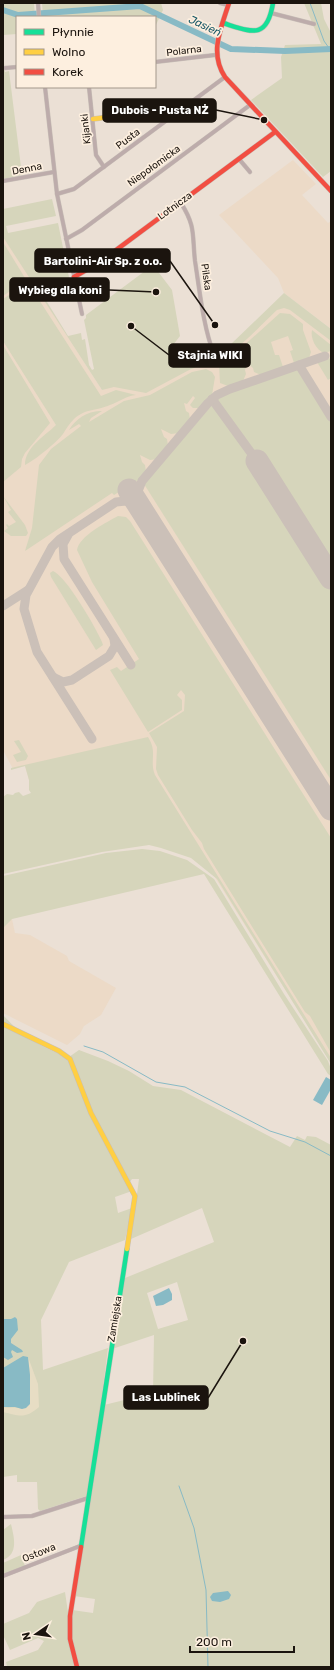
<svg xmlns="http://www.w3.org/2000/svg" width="334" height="1670" font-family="Rubik,sans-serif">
  <rect width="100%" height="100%" fill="#ebe0d5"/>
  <g fill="#ecdac7">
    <path d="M293 160 316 184 302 195 328 223 331 221V329L284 293 278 278 219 215Z"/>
    <path d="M3 236 102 390 111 385 146 392 226 347 235 348 284 303 331 338V1063L149 772 29 780 25 766 13 769 3 750Z"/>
    <path d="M12 919 15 933 30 935 67 956 69 961 116 988 101 1015 84 1026 80 1034 67 1045 3 1013V921Z"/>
  </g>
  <g fill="#d6d5bb" fill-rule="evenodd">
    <path d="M3 3H34L35 17H17V34L3 35Z"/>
    <path d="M42 3H161L163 10 155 27V17H43Z"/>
    <path d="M304 3H321L324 19 331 33V171L323 177 251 100 282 78 281 57 285 45 321 44Z"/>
    <path d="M3 53 5 72 9 71 22 175 3 179Z"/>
    <path d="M52 199 56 216 6 226 8 233 58 223 70 282 39 289 68 336 81 333 82 340 85 339 89 365 92 370 94 369 84 320 86 318V315L153 265 172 290 180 336 169 350 172 356 191 345 202 360 212 355 214 361 191 369 146 393 114 387 102 390 3 237V209Z"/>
    <path d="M3 242 25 278 23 282 3 296Z"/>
    <path d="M26 287 34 292 101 396 116 390 136 395C126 396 119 402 110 405 97 411 86 408 74 419 69 424 66 429 63 434 57 442 34 461 25 465 25 447 45 436 56 425L3 341V299L18 289Z"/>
    <path d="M284 293 331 329V341L290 310 284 308 277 310C266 320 230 359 217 359L216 352 230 345Z"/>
    <path d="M280 313 290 314 303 324V330L311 352 309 358 294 363 290 351 293 350 288 336 271 342 275 355H279L283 367 261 375 254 372 253 368 247 363 245 370 246 374 243 381 228 386 220 383 219 364 236 357 240 349Z"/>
    <path d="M312 330 331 345V351L324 353C316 350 310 338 312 330Z"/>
    <path d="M3 345 50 423 25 453 22 459 21 467 3 482Z"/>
    <path d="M331 358V378L328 380 317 362Z"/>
    <path d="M206 369 212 372 215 377 212 395 200 408H193L190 405 195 398 193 396 187 404 184 403 186 411 189 413 190 420 179 433 171 434 161 429 164 437 167 439 168 446 157 459 150 460 140 455 142 462 145 465 146 472 140 479 114 495 112 493 25 551 32 528 39 465 51 449 81 426 79 424 69 430C75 419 89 410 102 411L91 418 89 422 124 401 150 395 192 372Z"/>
    <path d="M298 369 331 420V780L144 484 218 398 228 393Z"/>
    <path d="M3 496 25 525 28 533 26 536H11L4 531 8 528 6 525 7 524 9 526 16 522 8 512 11 510Z"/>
    <path d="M118 516 126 517 130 521 331 838V1053L310 1016 305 1012 204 849 202 843 192 830 158 775 156 769 157 747 149 733 184 711 185 695 181 690 177 695 182 700V710L148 732 110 670 117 667 121 671 139 659 92 582 77 550C79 536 107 522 118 516Z"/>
    <path d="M53 571C66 576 96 628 102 642L103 645 96 650 51 577 50 573Z"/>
    <path d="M148 737C158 753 149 760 155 775L331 1058V1064L217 879 191 858 161 848 149 845 102 852 3 874V797L7 794 13 795 15 793 19 792 23 796 31 793 29 790V780L25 766 11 770V768Z"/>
    <path d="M19 740 28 756 26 760 17 762 13 755 21 752 14 741Z"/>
    <path d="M142 849 160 851 187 860 214 879 284 994 328 1061 331 1069V1076L328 1074 204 874 12 919 3 928V876L106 853Z"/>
    <path d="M3 1015C23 1037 40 1047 69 1057L79 1050 108 1061 129 1071 153 1086 181 1090 290 1147 297 1136 305 1140 307 1136 316 1137 331 1145V1667H78L71 1639 72 1610 93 1613 95 1599 74 1596 86 1496 40 1511 38 1509 37 1482H17V1475L3 1477ZM132 1179H139L131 1239 202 1208 214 1242 125 1278 112 1349 154 1335 153 1393 104 1405 101 1402 108 1348 43 1370 41 1320 69 1262 125 1240 132 1208 118 1213 115 1197 132 1191 127 1186ZM177 1282 188 1320 158 1329 147 1293Z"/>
    <path d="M11 1524C14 1537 19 1554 3 1560V1530Z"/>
    <path d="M21 1555 25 1566 3 1575V1563Z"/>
    <path d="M65 1592 76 1667H7L6 1662 38 1650 44 1641 38 1638 10 1650 3 1635V1624L29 1613 37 1602Z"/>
  </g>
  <path fill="#e7ddc4" d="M28 1357 38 1384 39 1407C25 1419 20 1416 3 1412V1407C10 1409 15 1406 22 1409L30 1399V1375Z"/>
  <g fill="#88bac5">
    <path d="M326 1077 331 1080V1089L322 1105 313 1100Z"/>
    <path d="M169 1288 172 1294V1300L163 1305 156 1306 153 1296Z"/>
    <path d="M15 1317 17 1319 18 1330 11 1339V1343L22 1350 23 1352 17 1353 12 1350 11 1352 13 1357 8 1360 3 1357V1319H11Z"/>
    <path d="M23 1356 28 1357 30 1375V1404L26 1408 22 1409 15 1407H4L3 1368Z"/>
    <path d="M228 1591 231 1595 229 1599 220 1602 212 1601 210 1597 213 1593Z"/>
  </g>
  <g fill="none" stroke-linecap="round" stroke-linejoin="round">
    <g stroke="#88bac5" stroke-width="1">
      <path d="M310 3 324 41 329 48"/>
      <path d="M84 1046 103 1052 156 1082 185 1087 270 1131 305 1142 331 1156"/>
      <path d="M179 1486 194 1528 206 1590 208 1667"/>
    </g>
    <path stroke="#88bac5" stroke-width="6" d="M3 10 18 15 140 6 231 49 285 51 331 49"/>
    <g stroke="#cbc0b8" stroke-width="9">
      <path d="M299 365 331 417"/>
      <path d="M212 399 257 461"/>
      <path d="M139 506 138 491 142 481 208 403 217 395 230 389 325 356"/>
      <path d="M68 535 63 544 64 559 131 665"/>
      <path d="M3 606 28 590"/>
      <path d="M53 677 63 682 72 680 109 656 115 646 114 639"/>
      <path d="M92 739 37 652 24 609 26 595 52 547 60 539 116 502 126 501 139 506"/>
    </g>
    <g stroke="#cbc0b8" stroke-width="23">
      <path d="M257 461 331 578"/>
      <path d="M129 490 331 809"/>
    </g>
    <g stroke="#c8bfb7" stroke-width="4.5">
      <g id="street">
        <path d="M38 3 39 17"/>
        <path d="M220 3 228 5"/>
        <path d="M271 13 314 24"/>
        <path d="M155 62 215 55"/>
        <path d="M5 68 17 67"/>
        <path d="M45 87 57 194 82 314"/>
        <path d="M89 87 96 155 104 167"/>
        <path d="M239 159 250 172"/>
        <path d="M3 181 54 172"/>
        <path d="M57 194 74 189 225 77"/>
        <path d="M181 203C196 227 192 234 195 261 200 293 203 325 214 355"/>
        <path d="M66 239 82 230 250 105"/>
        <path d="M3 1517 32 1516 88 1498"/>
        <path d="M3 1576 80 1546"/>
      </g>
    </g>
    <g stroke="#c8bfb7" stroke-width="5.5">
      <g id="fast">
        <path d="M223 23C252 32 267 40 273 3"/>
        <path d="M81 1547 127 1249"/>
      </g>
    </g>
    <g stroke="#c8bfb7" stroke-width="5.5">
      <g id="slow">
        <path d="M93 119 166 110 174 114"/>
        <path d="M3 1024 59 1051 70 1059 91 1113 135 1196 127 1249"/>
      </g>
    </g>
    <g stroke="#c8bfb7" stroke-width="5.5">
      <g id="jam">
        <path d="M229 3C221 28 209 53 225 77L331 191"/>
        <path d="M74 277 100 262 275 132"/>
        <path d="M77 1667 70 1639V1616L81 1547"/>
      </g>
    </g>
    <use href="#street" stroke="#bdacab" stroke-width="3.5"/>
    <use href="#fast" stroke="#16e098" stroke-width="4.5"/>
    <use href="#slow" stroke="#ffcf43" stroke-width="4.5"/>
    <use href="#jam" stroke="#f24e42" stroke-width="4.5"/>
  </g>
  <g text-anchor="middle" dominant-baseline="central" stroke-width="3.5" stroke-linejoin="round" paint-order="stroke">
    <g font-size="10" fill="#1b140e" stroke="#fdefdf">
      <text transform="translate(184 51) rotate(-7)">Polarna</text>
      <text transform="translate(86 129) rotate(-96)">Kijanki</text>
      <text transform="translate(128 139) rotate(-37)">Pusta</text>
      <text transform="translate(154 166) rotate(-36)">Niepołomicka</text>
      <text transform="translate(27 169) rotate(-11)">Denna</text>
      <text transform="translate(175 206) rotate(-36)">Lotnicza</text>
      <text transform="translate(206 277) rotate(82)">Pilska</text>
      <text transform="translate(115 1319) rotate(-81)">Zamiejska</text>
      <text transform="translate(39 1553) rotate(-22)">Ostowa</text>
    </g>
    <g font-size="11" font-style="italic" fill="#195968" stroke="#fdefdf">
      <text transform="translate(205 26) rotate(25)">Jasień</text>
    </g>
  </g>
  <path fill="none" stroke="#1b140e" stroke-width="1.5" d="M264 120L216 110M215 325L170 261M156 292L109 290M131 326L169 355M243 1341L208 1398"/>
  <g fill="#1b140e" stroke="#fdefdf" stroke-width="1.5">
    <circle cx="264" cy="120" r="4"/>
    <circle cx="215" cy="325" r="4"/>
    <circle cx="156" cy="292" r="4"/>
    <circle cx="131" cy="326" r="4"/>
    <circle cx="243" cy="1341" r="4"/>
  </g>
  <g fill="#1b140e" stroke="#1b140e" stroke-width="1.5">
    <rect x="103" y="99" width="113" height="23" rx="4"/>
    <rect x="35" y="249" width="135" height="23" rx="4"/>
    <rect x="10" y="278" width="99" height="23" rx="4"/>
    <rect x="169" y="344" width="81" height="23" rx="4"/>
    <rect x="124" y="1386" width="84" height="23" rx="4"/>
  </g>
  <g font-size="11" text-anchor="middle" font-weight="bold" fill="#fff">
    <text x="160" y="114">Dubois - Pusta NŻ</text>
    <text x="103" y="265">Bartolini-Air Sp. z o.o.</text>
    <text x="60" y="294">Wybieg dla koni</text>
    <text x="210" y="359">Stajnia WIKI</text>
    <text x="166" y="1401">Las Lublinek</text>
  </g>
  <rect width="334" height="1670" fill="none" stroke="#1b140e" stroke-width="8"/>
  <rect x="16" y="16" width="140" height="72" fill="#fdefdf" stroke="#a3978b"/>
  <rect x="24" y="29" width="20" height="6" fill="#16e098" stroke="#a3978b"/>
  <text x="52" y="36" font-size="12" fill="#1b140e">Płynnie</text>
  <rect x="24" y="49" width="20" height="6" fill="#ffcf43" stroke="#a3978b"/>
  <text x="52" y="56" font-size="12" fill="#1b140e">Wolno</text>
  <rect x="24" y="69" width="20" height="6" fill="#f24e42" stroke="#a3978b"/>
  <text x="52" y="76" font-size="12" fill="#1b140e">Korek</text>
  <g transform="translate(36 1634) rotate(257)" stroke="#fdefdf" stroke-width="3" paint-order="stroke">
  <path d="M0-3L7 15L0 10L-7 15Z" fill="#1b140e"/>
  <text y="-6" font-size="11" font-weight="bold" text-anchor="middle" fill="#1b140e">N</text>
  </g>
  <path d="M190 1646v6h104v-6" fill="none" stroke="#1b140e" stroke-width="2"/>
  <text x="196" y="1646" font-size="12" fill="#1b140e" stroke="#fdefdf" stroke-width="3" paint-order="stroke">200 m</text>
</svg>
